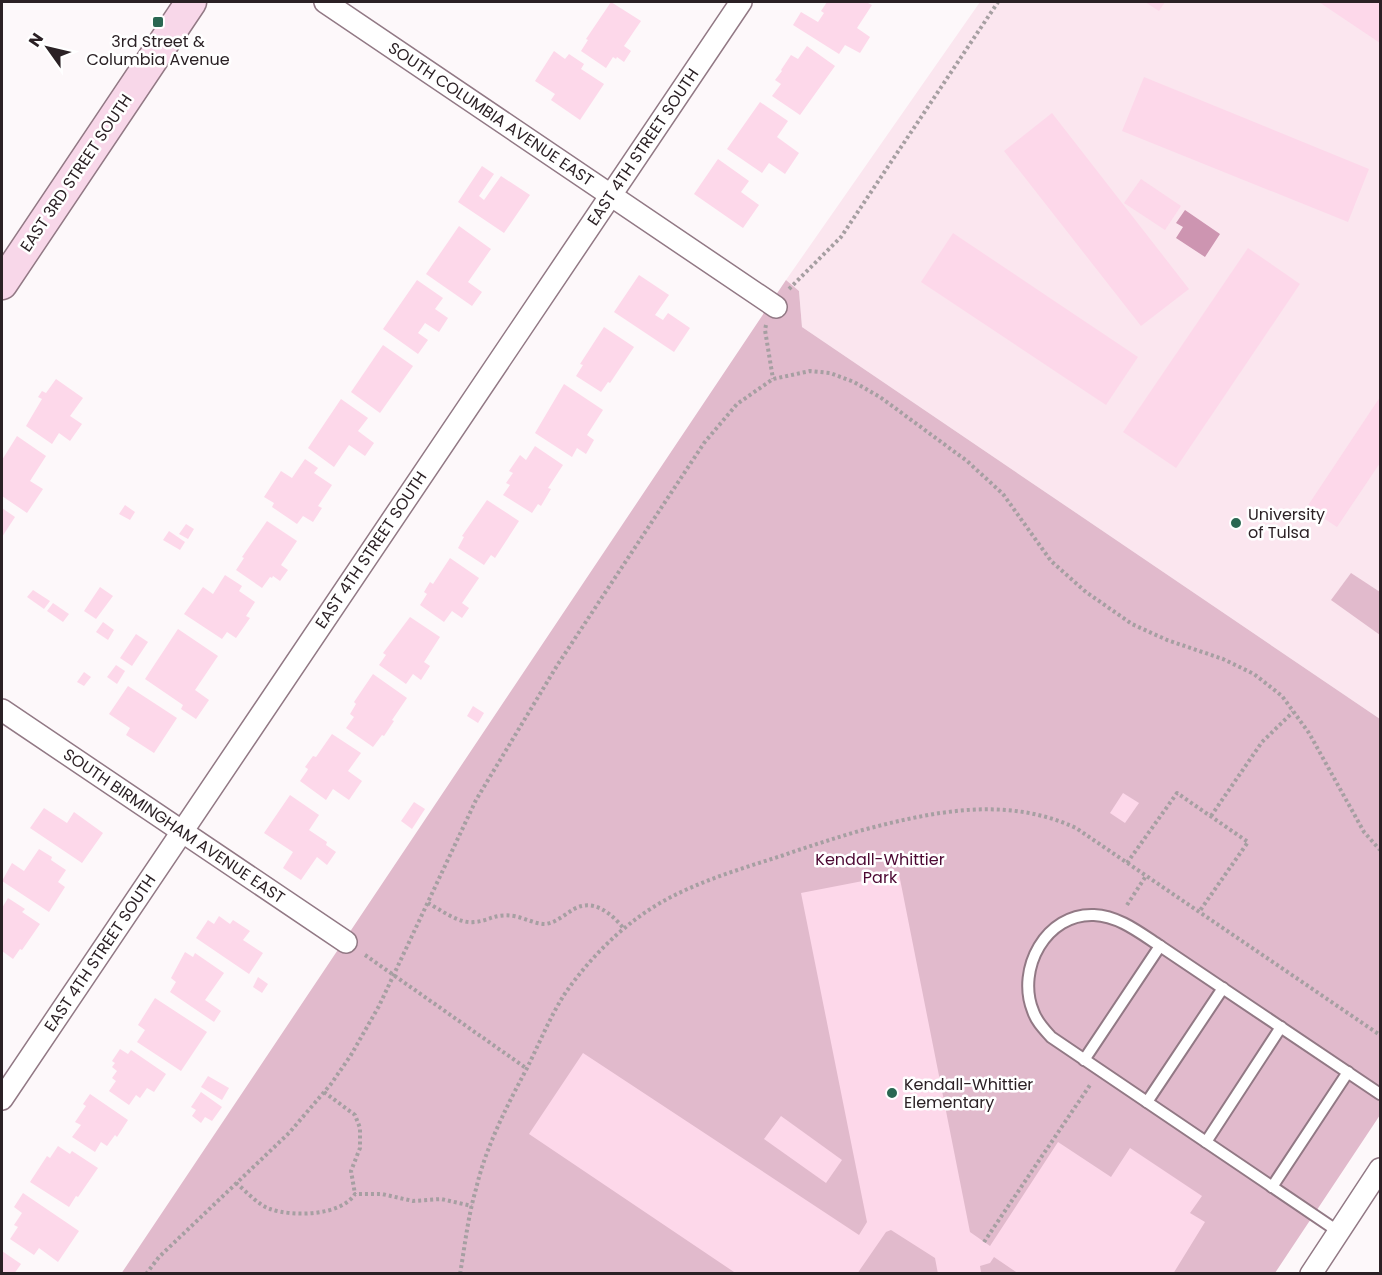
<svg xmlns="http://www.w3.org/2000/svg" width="1382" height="1275" font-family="Poppins,sans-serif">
  <rect width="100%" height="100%" fill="#fdf8fa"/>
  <path fill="#fbe6ef" d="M980 2H1380V719L802 327 799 291 786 280Z"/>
  <g fill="#e1bacc">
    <path d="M786 280 799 291 802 327 1380 719V1115L1275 1273 121 1274Z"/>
    <path d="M1351 573 1380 592V635L1331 600Z"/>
  </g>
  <path fill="#cd95b1" d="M1185 210 1220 234 1205 257 1176 238 1183 227 1176 223Z"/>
  <g fill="#fdd8ea">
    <path d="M611 2 641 21 624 46 631 51 624 62 617 57 616 59 613 57 606 68 581 51 588 40 586 39Z"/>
    <path d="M827 2H866L872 5 857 28 870 37 860 53 845 45 839 54 793 25 801 12 818 22 824 13 821 11Z"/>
    <path d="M1145 2H1165L1159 11Z"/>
    <path d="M1319 2H1380V43Z"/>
    <path d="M807 46 835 66 800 115 772 96 781 84 775 80 782 71 781 70 791 55 798 59Z"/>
    <path d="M554 51 565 59 569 54 584 64 581 69 604 84 580 120 551 100 555 94 535 81Z"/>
    <path d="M1144 77 1369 169 1348 222 1122 131Z"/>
    <path d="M760 102 788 121 777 137 799 153 785 174 769 163 762 173 727 149Z"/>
    <path d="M1052 113 1189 289 1141 326 1004 151Z"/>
    <path d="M718 159 749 181 741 192 759 205 743 228 694 194Z"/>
    <path d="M482 166 494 174 479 196 484 200 501 176 530 195 504 233 458 202Z"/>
    <path d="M1141 179 1181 206 1165 230 1124 203Z"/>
    <path d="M459 226 491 249 468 282 482 292 472 306 426 274Z"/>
    <path d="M953 233 1138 357 1106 405 921 282Z"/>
    <path d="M1248 248 1300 284 1176 468 1123 432Z"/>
    <path d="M639 275 669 295 655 315 663 320 668 313 690 328 674 352 614 312Z"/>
    <path d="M417 280 443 298 435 309 448 318 439 332 425 323 418 333 428 340 418 354 383 329Z"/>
    <path d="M604 327 634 347 610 383 608 382 601 392 576 376 583 365 580 364Z"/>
    <path d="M383 345 413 366 380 413 351 392Z"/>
    <path d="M56 379 83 398 70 416 82 424 70 441 59 433 52 444 26 426 42 399 38 397 42 391 46 393Z"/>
    <path d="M564 384 603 410 587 435 594 440 586 454 577 448 572 457 535 433Z"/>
    <path d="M1380 397V463L1337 527 1307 507Z"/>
    <path d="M341 399 368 418 358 431 374 443 365 456 349 445 334 467 308 448Z"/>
    <path d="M17 436 46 456 30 481 43 489 27 513 2 496V460Z"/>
    <path d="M535 446 563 465 548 488 551 489 541 506 538 504 532 513 503 495 510 485 506 483 513 473 509 471 520 455 526 460Z"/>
    <path d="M305 459 318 468 314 473 332 485 318 506 322 508 313 522 303 516 297 524 272 507 274 503 264 497 281 471 292 478Z"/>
    <path d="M487 500 519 521 495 558 491 555 484 565 458 548 464 537 462 536Z"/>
    <path d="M125 505 135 512 130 520 119 514Z"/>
    <path d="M2 508 15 517 2 537Z"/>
    <path d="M267 521 297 541 281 565 288 570 280 581 273 576 272 578 270 577 262 588 236 570 244 558 242 557Z"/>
    <path d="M186 524 194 529 188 539 179 534Z"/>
    <path d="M169 531 185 542 180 550 163 540Z"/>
    <path d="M450 558 479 578 462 603 469 608 462 618 452 611 444 622 420 605 427 594 424 592 430 582 433 584Z"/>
    <path d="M225 575 242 586 239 591 255 602 246 616 250 618 236 638 227 632 222 639 184 614 203 587 213 594Z"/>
    <path d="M100 587 113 596 96 619 84 611Z"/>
    <path d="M33 590 50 601 44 609 27 597Z"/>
    <path d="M53 603 69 614 63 622 47 611Z"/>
    <path d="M410 617 440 637 424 662 430 666 421 680 413 674 406 684 379 665 386 655 383 653Z"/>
    <path d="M103 622 114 630 108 640 96 632Z"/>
    <path d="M178 629 218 656 195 690 209 700 196 719 181 709 183 705 145 679Z"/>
    <path d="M136 634 148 642 132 666 120 658Z"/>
    <path d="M116 665 125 671 117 684 107 677Z"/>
    <path d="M84 672 91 677 84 686 77 682Z"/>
    <path d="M373 674 407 698 392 720 394 721 384 736 382 735 373 747 346 728 354 717 350 714 356 704 354 702Z"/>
    <path d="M128 686 177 718 154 753 126 735 130 728 109 714Z"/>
    <path d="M473 706 484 713 478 723 467 716Z"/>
    <path d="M332 734 361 753 348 771 362 781 349 800 333 789 326 800 300 781 307 771 308 769 305 767 313 756 316 757Z"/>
    <path d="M1123 793 1139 803 1125 823 1110 813Z"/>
    <path d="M290 795 319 815 309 830 327 842 326 845 336 852 327 865 317 857 301 880 283 868 293 852 264 833Z"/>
    <path d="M414 802 425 809 412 829 401 821Z"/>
    <path d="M44 808 67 823 74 812 103 833 82 863 30 828Z"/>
    <path d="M39 849 52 857 51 860 66 870 58 882 65 887 49 912 2 881 12 863 24 871Z"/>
    <path d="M899 874 970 1232 990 1246 1058 1142 1111 1177 1130 1148 1202 1196 1190 1213 1205 1222 1173 1274H1019L994 1257 990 1263 980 1266 981 1272 984 1274H938L935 1258 891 1230 886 1232 857 1274H737L529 1134 583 1053 859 1235 867 1222 801 893Z"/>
    <path d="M8 898 25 909 22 912 40 924 22 950 20 949 13 959 2 951V908Z"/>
    <path d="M219 916 230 924 233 920 250 931 243 940 263 953 249 974 196 938 208 920 214 924Z"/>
    <path d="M185 952 193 957 195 953 224 973 205 1000 221 1011 214 1022 170 992 176 982 171 978Z"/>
    <path d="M258 977 268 984 262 993 253 987Z"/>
    <path d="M155 998 207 1032 181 1071 137 1042 145 1030 138 1025Z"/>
    <path d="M120 1049 128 1054 131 1050 166 1074 154 1092 147 1088 140 1098 136 1095 129 1105 109 1091 116 1081 112 1078 117 1071 112 1067 115 1063 112 1061Z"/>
    <path d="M208 1076 229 1088 222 1100 201 1087Z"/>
    <path d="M201 1092 222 1107 212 1121 205 1117 201 1123 192 1116 196 1110 191 1107Z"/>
    <path d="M90 1094 128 1120 117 1137 115 1135 107 1146 101 1142 95 1152 72 1137 81 1125 75 1122 86 1106 83 1104Z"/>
    <path d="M781 1116 842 1160 826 1183 764 1139Z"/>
    <path d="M58 1146 70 1154 72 1151 98 1168 78 1197 76 1196 69 1207 30 1182 47 1156 50 1158Z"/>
    <path d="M23 1193 79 1231 58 1262 39 1248 34 1255 10 1239 18 1227 14 1225 22 1213 14 1207Z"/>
    <path d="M2 1251 21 1264 14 1274H2Z"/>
  </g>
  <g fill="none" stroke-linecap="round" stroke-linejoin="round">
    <g stroke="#927985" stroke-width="14">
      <g id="lane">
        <path d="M1084 1060 1160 946"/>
        <path d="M1147 1102 1223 988"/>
        <path d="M1206 1142 1281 1027"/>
        <path d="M1272 1187 1348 1072"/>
        <path d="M1339 1232 1051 1037C1044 1029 1036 1021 1033 1011 1016 969 1046 913 1094 915 1119 916 1140 933 1160 946L1380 1094"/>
      </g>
    </g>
    <g stroke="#927985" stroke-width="24">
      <g id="street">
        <path d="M325 2 776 307"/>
        <path d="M2 710 346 942"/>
        <path d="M2 1099 741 2"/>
        <path d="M1311 1274 1380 1169"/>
      </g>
    </g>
    <g stroke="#927985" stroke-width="33">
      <path id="secondary" d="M2 284 191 2"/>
    </g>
    <g stroke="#a69fa2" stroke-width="4" stroke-dasharray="3 3" stroke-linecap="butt">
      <path d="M789 289 841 237 998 2"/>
      <path d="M766 325 765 330 773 379"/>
      <path d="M1211 816 1262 742 1293 712"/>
      <path d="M1127 863 1177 793 1248 842 1199 912"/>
      <path d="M428 903C441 910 459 924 474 922 490 921 494 913 514 916 525 918 535 924 545 924 556 923 565 914 574 909 594 898 612 914 624 929"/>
      <path d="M1127 905 1146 876"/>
      <path d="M365 955 526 1068"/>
      <path d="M324 1092 355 1115 360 1128V1148L351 1171 355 1194"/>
      <path d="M236 1183C246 1191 258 1205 270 1209 293 1217 341 1216 355 1194H382L413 1201 441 1199 472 1206"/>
      <path d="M984 1242 1090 1085"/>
      <path d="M146 1274 159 1257 289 1133 331 1084 351 1055 379 1006 476 800 558 664 704 443 737 404 773 379 810 371 830 373 854 382 880 397 967 461 1003 494 1051 561 1086 592 1132 624 1167 640 1223 659 1254 674 1282 696 1309 733 1364 832 1380 850"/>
      <path d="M460 1274C465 1245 468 1216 476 1189 486 1146 507 1106 527 1068 539 1044 550 1017 564 995 583 967 609 939 636 919 678 887 731 872 781 856 807 847 832 839 859 831 931 812 1005 795 1076 828L1380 1035"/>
    </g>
    <use href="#lane" stroke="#fff" stroke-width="10"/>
    <use href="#street" stroke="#fff" stroke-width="21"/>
    <use href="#secondary" stroke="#f8d7e9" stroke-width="30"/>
  </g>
  <g fill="#2a6752" stroke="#fff" stroke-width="2">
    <rect x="152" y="16" width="12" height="12" rx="3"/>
    <circle cx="1236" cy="523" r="6"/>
    <circle cx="892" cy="1093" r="6"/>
  </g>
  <g text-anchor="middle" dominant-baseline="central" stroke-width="5" stroke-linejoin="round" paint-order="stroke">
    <g font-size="16" fill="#2b2125" stroke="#fff" text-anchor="start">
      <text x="158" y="41" text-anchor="middle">3rd Street &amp;<tspan x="158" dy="18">Columbia Avenue</tspan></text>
      <text x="1248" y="514">University<tspan x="1248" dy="18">of Tulsa</tspan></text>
      <text x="904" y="1084">Kendall-Whittier<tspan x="904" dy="18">Elementary</tspan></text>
    </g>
    <g font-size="16" fill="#2b2125" stroke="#fff">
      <text transform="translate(491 114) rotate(34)">SOUTH COLUMBIA AVENUE EAST</text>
      <text transform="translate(643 147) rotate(-56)">EAST 4TH STREET SOUTH</text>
      <text transform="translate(76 173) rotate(-56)">EAST 3RD STREET SOUTH</text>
      <text transform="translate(371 550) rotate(-56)">EAST 4TH STREET SOUTH</text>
      <text transform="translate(174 826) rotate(34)">SOUTH BIRMINGHAM AVENUE EAST</text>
      <text transform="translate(100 953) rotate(-56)">EAST 4TH STREET SOUTH</text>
    </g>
    <g font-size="16" fill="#4c0833" stroke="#fff">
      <text x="880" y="859">Kendall-Whittier<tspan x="880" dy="18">Park</tspan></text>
    </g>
  </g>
  <rect width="1382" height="1275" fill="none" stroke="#2b2125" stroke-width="6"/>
  <g transform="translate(48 48) rotate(304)" stroke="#ffffff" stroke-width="4.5" paint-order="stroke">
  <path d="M0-4.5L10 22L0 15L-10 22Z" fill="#2b2125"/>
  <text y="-9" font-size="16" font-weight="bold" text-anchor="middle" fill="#2b2125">N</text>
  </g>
</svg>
